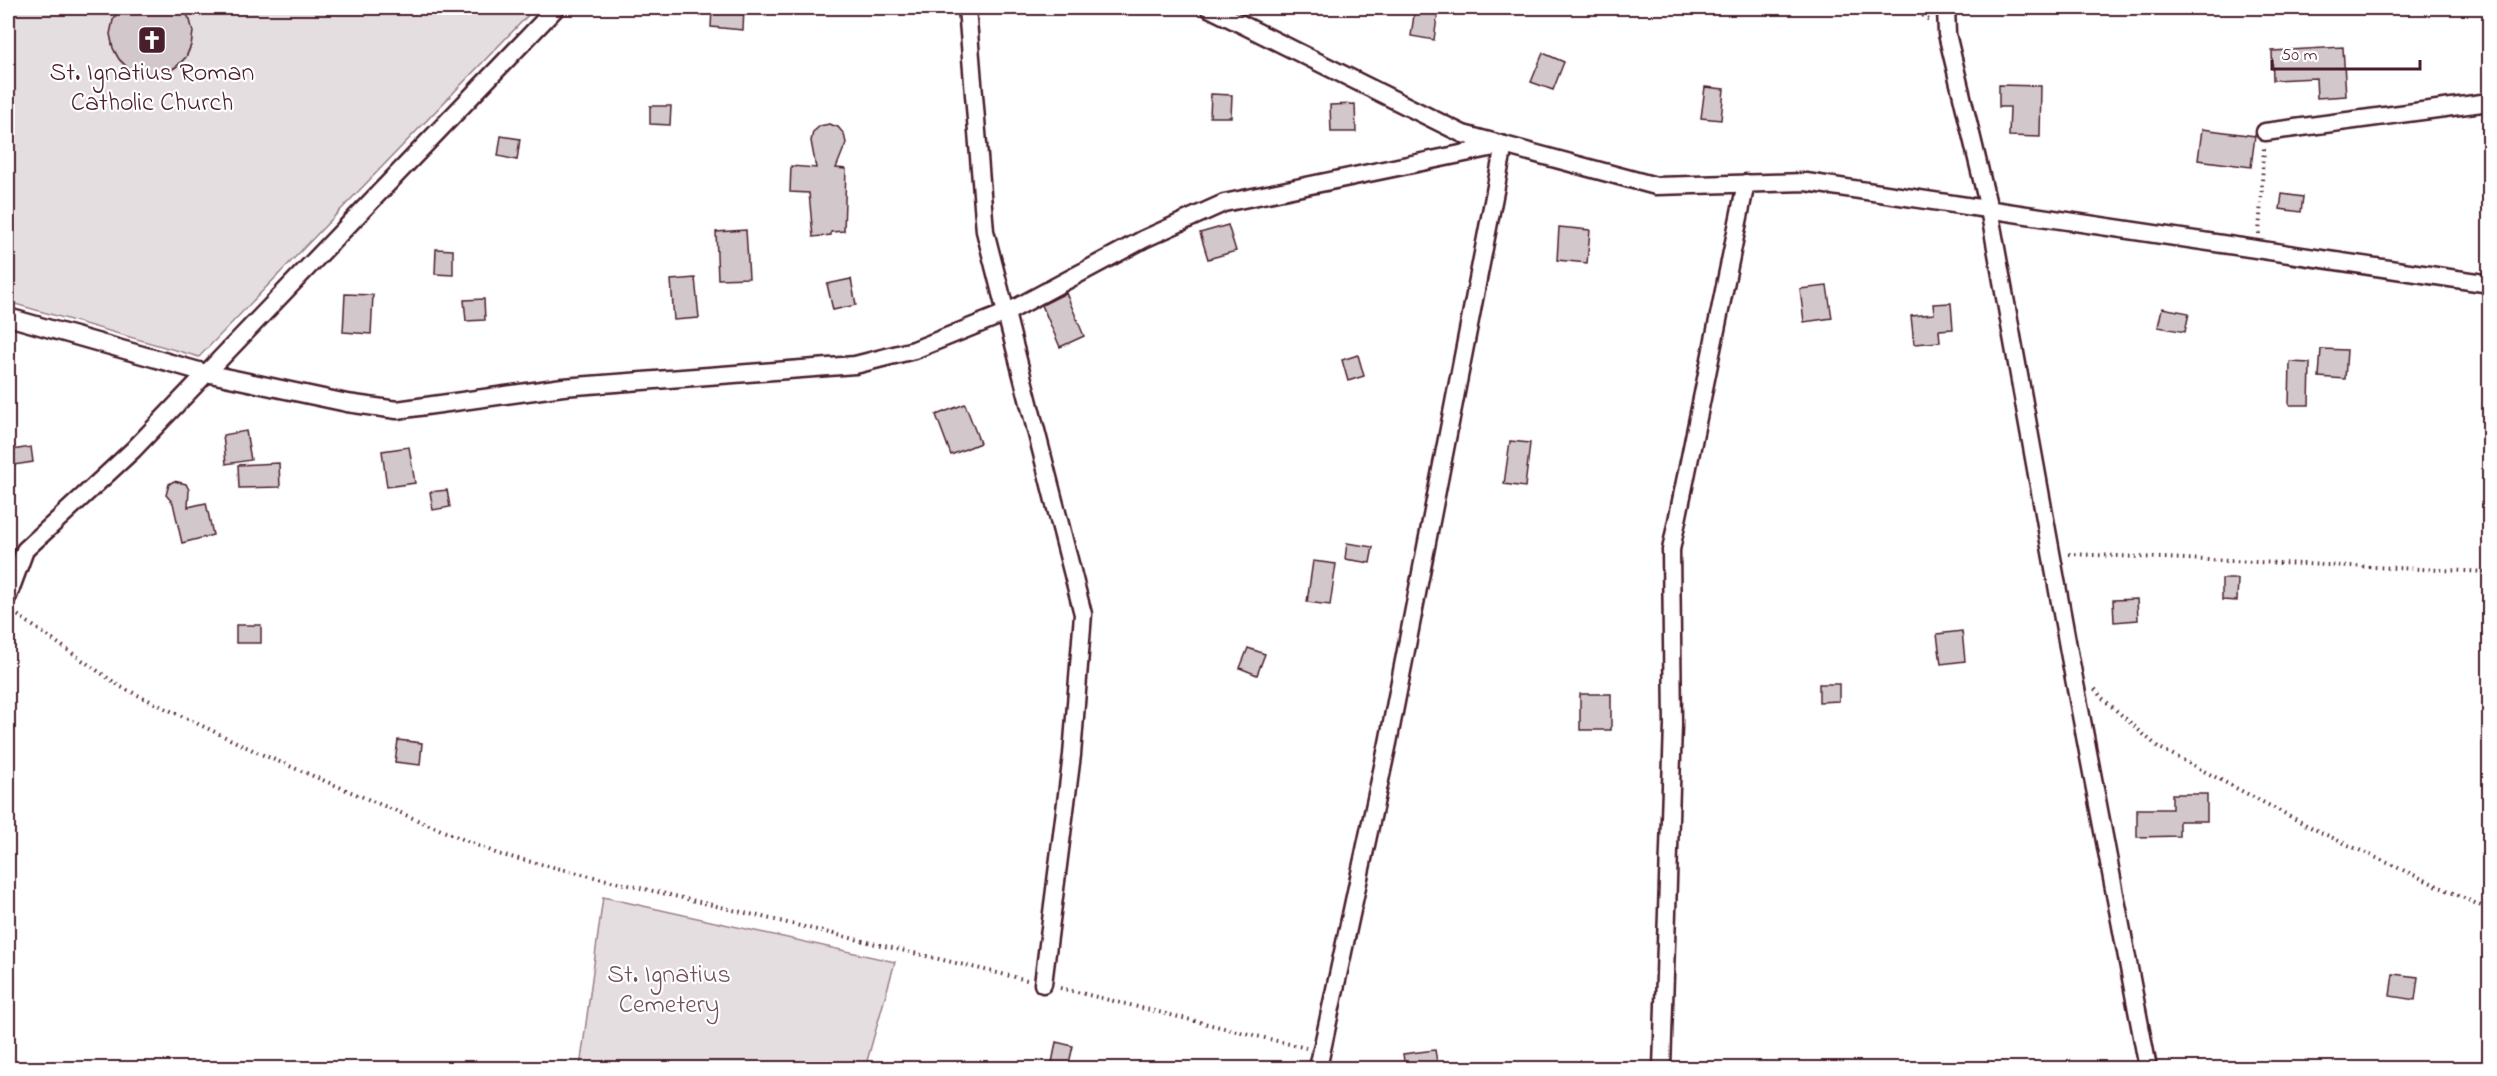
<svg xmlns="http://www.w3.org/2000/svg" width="2497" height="1076" font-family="'Indie Flower',sans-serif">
  <rect width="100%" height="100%" fill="#fff"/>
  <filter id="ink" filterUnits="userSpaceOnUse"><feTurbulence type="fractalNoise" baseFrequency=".0167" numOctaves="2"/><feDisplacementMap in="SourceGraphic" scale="12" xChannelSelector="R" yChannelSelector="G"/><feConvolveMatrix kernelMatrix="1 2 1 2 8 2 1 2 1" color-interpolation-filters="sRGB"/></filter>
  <g filter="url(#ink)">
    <g fill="#e5dee0" stroke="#987e86" stroke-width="1.5">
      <path d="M8 8H120C85 66 165 101 189 51 196 35 191 21 183 8H535L199 357 8 302Z"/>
      <path d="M603 897 895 962 865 1068H580Z"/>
    </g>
    <g fill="#d2c7cb" stroke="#4a1f2b" stroke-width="1.5">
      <path d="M120 8H183L190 20 193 32 191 45 186 57 177 66 166 73 153 75 140 73 128 68 119 59 113 48 110 34 113 20Z"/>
      <path d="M712 8H744L743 30 711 27Z"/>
      <path d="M1415 8 1438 10 1434 40 1411 36Z"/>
      <path d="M2343 47 2346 96 2317 98 2316 78 2273 80 2272 51Z"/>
      <path d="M1543 53 1564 62 1553 90 1531 82Z"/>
      <path d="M1999 85 2041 86 2040 137 2009 136 2010 107H1999Z"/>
      <path d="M1705 87 1724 89 1721 120 1701 118Z"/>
      <path d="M1211 94 1232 95 1231 117H1210Z"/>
      <path d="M1355 104 1356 132H1331L1330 105Z"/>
      <path d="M650 106H671L670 125 650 124Z"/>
      <path d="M829 124 838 127 844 134 846 143 836 168 846 169 844 231 831 232V235L813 237 809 193 790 192 791 166 816 168 811 141 813 132 820 126Z"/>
      <path d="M2202 129 2255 136 2251 167 2198 160Z"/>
      <path d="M501 136 520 139 517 160 498 156Z"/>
      <path d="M2282 194 2303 197 2301 212 2280 209Z"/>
      <path d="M1228 225 1236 251 1208 259 1200 233Z"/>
      <path d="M1559 227 1590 230 1587 263 1557 260Z"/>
      <path d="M746 230 749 278 718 279 716 232Z"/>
      <path d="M436 249 453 250V275L435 274Z"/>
      <path d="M695 278 699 318 674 320 671 280Z"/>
      <path d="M851 279 856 305 833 310 827 284Z"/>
      <path d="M1827 286 1832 318 1804 322 1800 289Z"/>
      <path d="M1066 293 1084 336 1060 347 1042 305Z"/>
      <path d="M345 294 373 295 371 334 343 332Z"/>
      <path d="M484 299 485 320 466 321 464 300Z"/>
      <path d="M1951 303 1953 329 1939 330 1940 342 1914 344 1911 316 1934 314 1933 304Z"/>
      <path d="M2162 308 2189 313 2185 332 2158 327Z"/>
      <path d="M2321 349 2347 350 2345 379 2319 377Z"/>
      <path d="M1358 355 1364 376 1348 381 1342 360Z"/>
      <path d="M2290 362 2310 363 2309 405H2289Z"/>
      <path d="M965 404 980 443 951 455 936 415Z"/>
      <path d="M246 431 251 460 226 464 223 435Z"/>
      <path d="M1510 441 1530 443 1525 487 1504 484Z"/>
      <path d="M31 447 33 462 14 465 12 450Z"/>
      <path d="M409 447 415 483 387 487 382 451Z"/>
      <path d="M279 463 280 487 239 488 238 465Z"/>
      <path d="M174 481 186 484 189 490 188 507 206 503 213 535 182 543 173 503 166 495 169 484Z"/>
      <path d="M447 490 450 507 433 510 430 492Z"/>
      <path d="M1347 543 1373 547 1370 563 1345 559Z"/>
      <path d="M1313 561 1336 564 1330 605 1307 602Z"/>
      <path d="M2222 579H2238L2237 601 2222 600Z"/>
      <path d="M2137 599 2138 620 2114 622 2113 600Z"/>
      <rect x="236" y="625" width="25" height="18"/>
      <path d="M1962 631 1965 661 1941 664 1937 634Z"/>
      <path d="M1248 648 1265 654 1257 675 1240 668Z"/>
      <path d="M1819 684H1839V701L1819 702Z"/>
      <rect x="1580" y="694" width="31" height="36"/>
      <path d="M398 740 422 743 420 765 395 762Z"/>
      <path d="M2172 794H2207V821H2179V836L2137 837V809H2172Z"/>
      <path d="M2393 974 2418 977 2415 1000 2390 996Z"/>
      <path d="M1056 1042 1073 1046 1068 1068H1051Z"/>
      <path d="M1435 1050 1438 1068H1405L1403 1054Z"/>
    </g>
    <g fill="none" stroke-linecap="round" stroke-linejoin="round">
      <g stroke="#4a1f2b" stroke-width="21">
        <g id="minor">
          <path d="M967 8 985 231 1083 614 1072 755 1043 984"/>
          <path d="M1209 8 1463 134 1656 186 1806 182 2490 284"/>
          <path d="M1946 8 1947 34 1989 209 2069 652 2148 1068"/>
          <path d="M2265 132 2482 103"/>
          <path d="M8 317 206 373 347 403 397 410 563 387 855 365 914 350 1006 313 1144 239 1224 203 1504 145 1388 743 1318 1068"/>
          <path d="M8 596 25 550 133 450 556 8"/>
          <path d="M1662 1068 1673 725 1671 550 1746 183"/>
        </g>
      </g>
      <g stroke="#4a1f2b" stroke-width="4" stroke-dasharray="1.5 4.5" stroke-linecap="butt">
        <path d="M1913 8 1929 20"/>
        <path d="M2259 234 2264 148"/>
        <path d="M2069 554 2490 572"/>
        <path d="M13 612 121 687 261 754 498 854 1027 980"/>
        <path d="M2095 689 2101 697 2158 747 2318 831 2490 910"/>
        <path d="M1060 988 1306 1048"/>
      </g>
      <use href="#minor" stroke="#fff" stroke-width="16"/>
    </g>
  </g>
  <defs>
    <g id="church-square" transform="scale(1.5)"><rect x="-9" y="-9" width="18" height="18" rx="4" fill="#4a1f2b" stroke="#fff"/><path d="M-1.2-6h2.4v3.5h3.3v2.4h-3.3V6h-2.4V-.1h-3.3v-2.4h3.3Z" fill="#fff"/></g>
  </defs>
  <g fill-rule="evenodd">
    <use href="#church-square" x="152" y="40"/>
  </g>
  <g text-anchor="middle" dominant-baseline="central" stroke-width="4.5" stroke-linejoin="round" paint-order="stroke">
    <g font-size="26" fill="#4a1f2b" stroke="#fff">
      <text x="152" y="74">St. Ignatius Roman<tspan x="152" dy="30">Catholic Church</tspan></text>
    </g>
    <g font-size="26" fill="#714f58" stroke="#fff">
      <text x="669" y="976">St. Ignatius<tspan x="669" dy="30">Cemetery</tspan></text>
    </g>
  </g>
  <rect width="2497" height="1076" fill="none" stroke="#fff" stroke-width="30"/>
  <rect x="15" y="15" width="2467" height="1046" fill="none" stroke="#4a1f2b" stroke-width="2" filter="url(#ink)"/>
  <path d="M2272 60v9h148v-9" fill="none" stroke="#4a1f2b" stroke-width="3"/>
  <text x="2281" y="60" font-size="18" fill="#4a1f2b" stroke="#ffffff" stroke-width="4.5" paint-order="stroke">50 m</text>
</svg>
